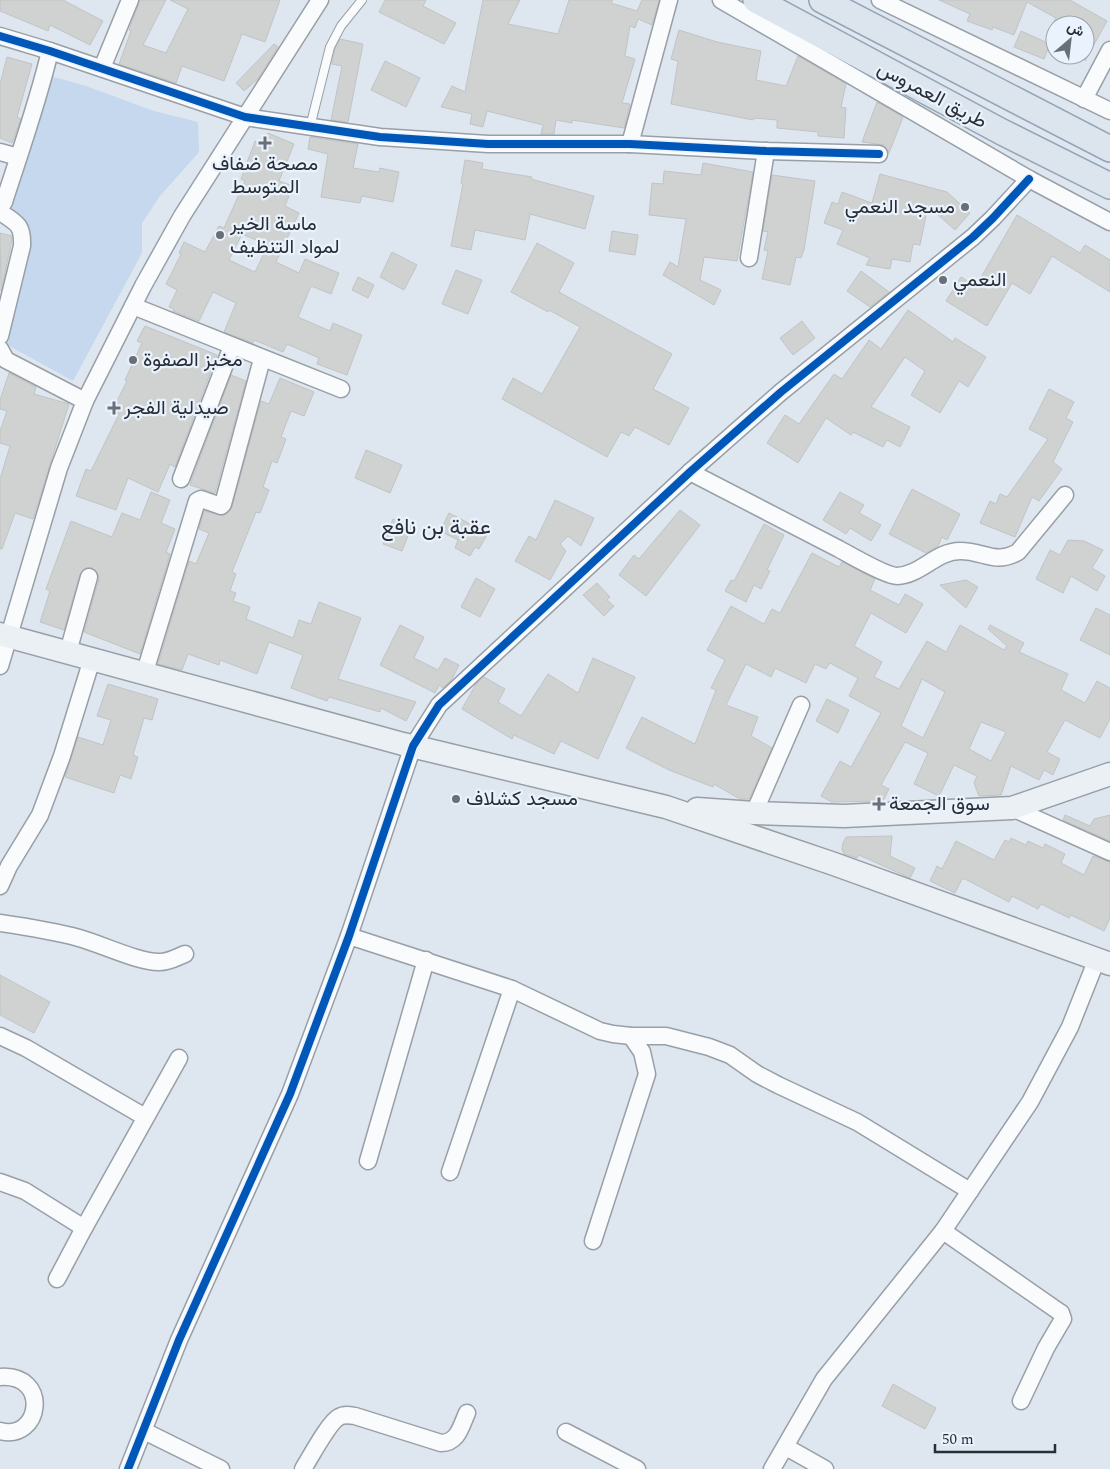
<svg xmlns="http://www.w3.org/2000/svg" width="1110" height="1469" font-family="Spectral,Vazirmatn,serif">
  <rect width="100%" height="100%" fill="#dee7f0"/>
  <path fill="#c5d8ee" d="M47 75 86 86 154 111 198 122 199 152 160 196 142 223V253L73 381 2 342 26 233 12 208Z"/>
  <g fill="#d0d2d2" stroke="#c1c4c4" fill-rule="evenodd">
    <path d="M0 0H63L103 21 90 45 50 25 48 31 0 11Z"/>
    <path d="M140 0H166L143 45 166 53 188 9 170 0H280L265 42 242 34 224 81 182 66 176 83 119 64 131 31 129 30Z"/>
    <path d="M385 0H426L423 6 456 23 444 44 379 12Z"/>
    <path d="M483 0H520L508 24 558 34 569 0H613L611 3 637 11 642 0H659L652 25 638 19 635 28 630 26 625 56 635 59 622 103 630 104 624 128 572 120V123L556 120 554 134H541L543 125 487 111 483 127 470 124 472 114 441 107 452 86 465 92Z"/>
    <path d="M939 0H1070L1107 21 1085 61V25H1052L1056 18 1027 2 1014 35 993 27 992 30 967 21 970 14Z"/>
    <path d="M679 30 717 42 761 51 756 80 786 86 798 56 846 84 841 107 846 108 844 138 818 136V132L777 128V120L754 118 753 120 671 104 678 61 671 59Z"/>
    <path d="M1021 31 1050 44 1044 59 1014 47Z"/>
    <path d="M340 39 363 44 348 122 331 120 342 66 332 64 335 49Z"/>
    <path d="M274 44 278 47 257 80 244 91 236 83Z"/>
    <path d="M7 57 32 64 17 117 21 119 12 143 0 138V84Z"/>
    <path d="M385 61 420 78 406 107 371 90Z"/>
    <path d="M877 102 903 117 889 153 884 145 862 142Z"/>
    <path d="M268 133 294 144 279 181 293 186 285 206 299 213 276 262 299 273 305 259 339 273 331 294 311 286 298 317 330 331 333 323 362 335 347 375 317 364 319 358 287 344 283 352 254 340 253 343 224 332 236 303 213 292 199 321 173 311 174 309 169 307 177 290 166 284 181 254 179 253 184 242 205 252 219 226 224 228 245 181 241 179 255 141 262 145ZM242 234 268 245 255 272 229 260Z"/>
    <path d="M310 137 358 144 353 168 379 172 380 168 399 172 393 202 362 196 360 203 321 197 328 154 308 149Z"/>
    <path d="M465 160 483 163 482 169 532 177 531 179 594 196 585 229 530 214 525 240 475 230 471 250 451 246 463 184 461 183Z"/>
    <path d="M703 163 753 172 737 261 704 257 700 280 721 290 714 305 663 275 670 262 678 267 686 219 649 215 652 183 663 184 664 171 701 175Z"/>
    <path d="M880 174 947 192 970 213 955 230 928 206 920 245 913 244 910 262 892 259 890 269 866 265 870 258 837 244 843 230 824 223 832 202 838 204 842 192 872 203Z"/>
    <path d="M772 175 815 181 804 250 801 258 796 257 790 285 762 279 768 251 764 250 768 232 763 231Z"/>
    <path d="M1017 215 1080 253 1085 245 1110 260V292L1052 256 1030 294 1012 283 987 326 946 301 961 277 976 286Z"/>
    <path d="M612 231 638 235 635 255 609 251Z"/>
    <path d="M0 233 12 236V240L1 291Z"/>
    <path d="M537 243 574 263 559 292 672 354 653 389 689 408 669 445 635 427 629 436 621 432 607 457 502 399 513 378 542 394 580 327 549 310 548 312 511 292Z"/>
    <path d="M392 252 417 265 404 290 380 277Z"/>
    <path d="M456 270 482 280 468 314 442 304Z"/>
    <path d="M861 271 889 292 870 307 847 291Z"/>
    <path d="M358 277 374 285 368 298 352 290Z"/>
    <path d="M908 310 953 342 955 338 986 357 968 387 959 381 940 413 911 395 925 371 905 357 871 407 910 427 900 447 887 440 883 447 853 432 851 435 826 418 798 463 767 443 785 415 799 424 834 374 842 379 869 340 881 349Z"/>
    <path d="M802 321 815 338 793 355 780 338Z"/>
    <path d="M145 326 217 355 175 467 170 464 158 492 128 478 116 510 76 496 86 469 91 471 119 414 112 411 127 381 125 380 142 343 137 341Z"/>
    <path d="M9 373 36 387 34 394 69 404 33 519 15 513 2 549H0V479L10 446 0 443V431L7 411 0 409V400Z"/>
    <path d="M231 375 246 381 215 493 190 485Z"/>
    <path d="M280 378 314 392 304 416 291 411 281 437 286 439 277 463 272 461 263 487 269 490 260 513 256 512 232 572 236 574 230 591 236 593 233 601 250 607 246 619 293 638 299 620 311 624 319 602 361 618 338 679 416 702 406 721 381 708 380 712 329 697 327 701 291 688 303 655 269 642 257 674 220 660 219 665 188 654 182 670 158 664 189 561 196 564 209 533 199 529 204 511 223 516 228 513 232 507 261 401 269 404Z"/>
    <path d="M1049 389 1074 402 1066 418 1073 422 1053 462 1062 469 1039 501 1032 497 1015 537 980 523 990 501 996 504 1000 494 1007 497 1048 439 1029 429Z"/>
    <path d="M366 450 402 465 390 493 355 478Z"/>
    <path d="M912 489 960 514 947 540 942 537 938 546 926 553 889 534Z"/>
    <path d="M151 492 170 500 161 523 175 529 166 552 170 554 140 654 84 632 99 579 98 574 92 568H86L80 574 64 630 40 622 50 591 46 589 71 521 112 537 122 513 140 520Z"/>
    <path d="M840 492 864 505 859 513 881 525 871 541 850 528 846 534 823 520Z"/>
    <path d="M555 500 594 518 581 546 568 536 560 544 566 551 550 580 515 561 529 536 536 540Z"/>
    <path d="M680 510 700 525 646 596 619 575 634 555 639 559Z"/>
    <path d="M449 513 488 533 479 549 475 547 470 556 455 548 458 540 440 531Z"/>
    <path d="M393 519 412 526 402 551 383 544Z"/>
    <path d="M764 524 784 535 767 570 770 571 761 589 754 585 746 602 725 591 731 580 734 581Z"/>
    <path d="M1068 540 1084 541 1103 550 1092 568 1105 576 1097 591 1071 576 1063 593 1036 579 1050 550 1060 555Z"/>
    <path d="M812 553 839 567 842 562 875 579 870 590 899 605 905 594 923 604 906 633 871 613 854 646 882 662 874 677 899 689 927 641 946 652 960 625 1004 650 1007 646 988 629 990 625 1024 643 1019 652 1068 674 1061 690 1085 703 1097 681 1110 688V719L1100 738 1065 720 1047 752 1060 759 1053 775 1044 770 1039 780 1011 766 1001 795 979 796 974 783 977 776 954 765 939 796 914 784 928 753 905 742 881 785 889 789 883 801 832 802 821 796 840 761 851 767 881 713 849 696 858 678 830 663 826 669 815 664 806 683 775 668 771 677 746 664 726 705 758 717 751 736 772 748 749 799H740L714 784 713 787 669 770 626 748 642 717 695 744 716 690 711 688 725 660 707 650 731 606 764 624 772 609 780 613ZM922 679 945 692 923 738 901 726ZM981 722 1006 732 991 761 969 749Z"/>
    <path d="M476 578 495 589 480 617 461 607Z"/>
    <path d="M966 580 978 587 966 608 940 585Z"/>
    <path d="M597 583 610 597 607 600 614 606 604 616 583 595Z"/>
    <path d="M1096 608 1110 615V655L1080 640Z"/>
    <path d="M400 625 424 637 414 658 438 670 445 658 459 665 452 679 443 688 439 685 435 693 380 665Z"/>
    <path d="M593 658 635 677 598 759 561 741 554 754 514 735 512 739 462 709 476 684 484 677 505 689 498 702 521 716 548 674 578 693Z"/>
    <path d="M108 684 158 699 152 720 144 718 133 755 138 757 131 779 120 775 114 793 65 777 78 737 103 745 111 720 97 716Z"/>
    <path d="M827 699 849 710 838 733 816 721Z"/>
    <path d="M1065 815 1090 826 1094 819 1110 815V841L1063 820Z"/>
    <path d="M892 836 890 856 915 868 910 878 859 855 857 858 844 854 842 849 843 843 846 837Z"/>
    <path d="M1011 838 1026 845 1028 841 1043 848 1045 844 1065 854 1061 863 1084 875 1093 856 1110 862V918L1104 931 1071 915 1069 918 1041 904 1038 909 1012 896 1009 902 965 879H962L955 893 930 881 937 866 942 869 956 841 994 860 1005 840 1009 842Z"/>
    <path d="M0 975 50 1002 34 1033 0 1015Z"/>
    <path d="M893 1384 936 1408 925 1429 882 1406Z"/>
  </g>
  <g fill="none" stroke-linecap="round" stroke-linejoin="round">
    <g stroke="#989fa6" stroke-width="10">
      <path id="lane" d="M310 127 330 47 341 26 362 0"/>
    </g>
    <g stroke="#989fa6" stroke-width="19">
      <g id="street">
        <path d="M721 0 1029 179 1110 222"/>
        <path d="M880 0 1110 111"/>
        <path d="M0 36 50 51 245 117 380 137 488 144H630L766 151 879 154"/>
        <path d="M102 68 130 0"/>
        <path d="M1084 99 1110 50"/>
        <path d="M630 144 669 0"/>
        <path d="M0 152 18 157"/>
        <path d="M0 208 4 202C20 152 38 102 50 51"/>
        <path d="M0 212C17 223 23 225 22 246L0 336"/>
        <path d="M749 258 766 151"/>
        <path d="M133 306 341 389"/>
        <path d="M0 349 6 360 85 401"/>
        <path d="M690 472C740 498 789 523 839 549 850 555 886 576 897 576 921 575 936 551 960 551 985 551 994 565 1018 552L1065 495"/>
        <path d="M181 479 232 346"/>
        <path d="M68 652 89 577"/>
        <path d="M0 666 59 468 85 401 143 286 182 216 320 0"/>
        <path d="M144 675 197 501 201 499 221 506 223 504 262 359"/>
        <path d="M1012 808 1110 852"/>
        <path d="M754 813 801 705"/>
        <path d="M0 886 9 866 40 815 62 756 92 659"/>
        <path d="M0 923C27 927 53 931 79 938 101 944 140 963 160 962 169 962 177 957 185 954"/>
        <path d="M349 936 512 989 600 1031 613 1034 631 1036H666L709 1047 730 1055 757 1074 778 1085 857 1122 970 1191"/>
        <path d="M0 1036 26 1048 145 1117"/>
        <path d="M368 1161 426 960"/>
        <path d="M450 1172 512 989"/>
        <path d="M0 1182 25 1191 84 1228"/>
        <path d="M943 1231 1058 1311 1061 1313 1063 1319 1046 1348 1021 1401"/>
        <path d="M593 1241 647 1074 642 1052 631 1036"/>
        <path d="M57 1279 84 1228 179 1058"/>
        <path d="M0 1377C51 1373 41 1442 0 1431"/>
        <path d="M144 1431 221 1469"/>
        <path d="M566 1432 637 1469"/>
        <path d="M786 1447 825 1469"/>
        <path d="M128 1469 179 1340 290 1094 349 936 413 746 439 705 690 472 781 392 973 237 993 218 1029 179"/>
        <path d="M303 1469C310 1458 329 1422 339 1417 344 1414 349 1415 355 1416L441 1443C458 1443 461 1426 467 1413"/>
        <path d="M772 1469 824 1379 943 1231 1030 1102 1070 1027 1097 959"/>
      </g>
    </g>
    <g stroke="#989fa6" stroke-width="25">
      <g id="secondary">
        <path d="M0 634 403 744 666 807 834 864 1110 964"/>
        <path d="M697 809 754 813 844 816 1012 808 1110 774"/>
      </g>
    </g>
    <g stroke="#93a4b6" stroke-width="28">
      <g id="primary">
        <path d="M756 0 1002 132 1110 186"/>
        <path d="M822 0 1110 149"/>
      </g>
    </g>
    <use href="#lane" stroke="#fafbfd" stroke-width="8"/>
    <use href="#street" stroke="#fafbfd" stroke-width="16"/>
    <use href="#secondary" stroke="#ebf0f5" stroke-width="22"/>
    <use href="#primary" stroke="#dce4ed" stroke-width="25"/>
    <g stroke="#eaf2fd" stroke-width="11">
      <g id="cycleway">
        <path d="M0 36 50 51 245 117 380 137 488 144H630L766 151 879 154"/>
        <path d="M128 1469 179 1340 290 1094 349 936 413 746 439 705 690 472 781 392 973 237 993 218 1029 179"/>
      </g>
    </g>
    <use href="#cycleway" stroke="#0057b8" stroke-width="8"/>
  </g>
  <g fill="#686f76" stroke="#eaf2fd" stroke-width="2">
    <path d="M262.5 135.5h5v5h5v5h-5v5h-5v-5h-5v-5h5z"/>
    <circle cx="965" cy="207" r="5"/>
    <circle cx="220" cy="235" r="5"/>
    <circle cx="943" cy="280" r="5"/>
    <circle cx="133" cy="360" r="5"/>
    <path d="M111.5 400.5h5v5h5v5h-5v5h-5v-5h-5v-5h5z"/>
    <circle cx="456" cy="799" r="5"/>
    <path d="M876.5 796.5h5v5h5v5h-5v5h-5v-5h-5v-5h5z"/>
  </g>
  <g text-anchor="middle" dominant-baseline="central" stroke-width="4.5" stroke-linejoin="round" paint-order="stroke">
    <g font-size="20" fill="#292e35" stroke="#eaf2fd">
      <text transform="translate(932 95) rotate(28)">طريق العمروس</text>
    </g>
    <g font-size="20" fill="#292e35" stroke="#eaf2fd" text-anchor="start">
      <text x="265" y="164" text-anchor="middle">مصحة ضفاف<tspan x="265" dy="23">المتوسط</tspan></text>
      <text x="955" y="207" text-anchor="end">مسجد النعمي</text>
      <text x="230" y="224">ماسة الخير<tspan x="230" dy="23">لمواد التنظيف</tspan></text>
      <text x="953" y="280">النعمي</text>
      <text x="143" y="360">مخبز الصفوة</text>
      <text x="124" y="408">صيدلية الفجر</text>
      <text x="466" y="799">مسجد كشلاف</text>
      <text x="889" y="804">سوق الجمعة</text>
    </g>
    <g font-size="22" fill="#292e35" stroke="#eaf2fd">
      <text x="436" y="527">عقبة بن نافع</text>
    </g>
  </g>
  <g transform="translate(1070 40) rotate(28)"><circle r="24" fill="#eaf2fd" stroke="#9da4ad"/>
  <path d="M0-4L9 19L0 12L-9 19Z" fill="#686f76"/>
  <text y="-8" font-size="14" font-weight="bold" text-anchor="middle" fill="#292e35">ش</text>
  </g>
  <path d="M935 1444v8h120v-8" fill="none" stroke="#292e35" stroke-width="2.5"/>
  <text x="942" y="1444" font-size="15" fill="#292e35" stroke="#eaf2fd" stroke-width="4" paint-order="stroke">50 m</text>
</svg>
